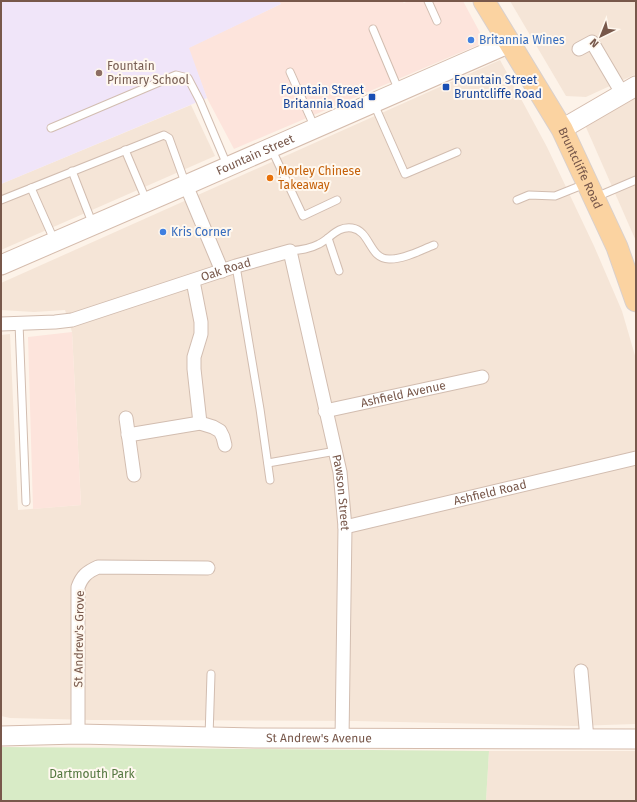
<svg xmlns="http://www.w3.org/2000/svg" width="637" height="802" font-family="'Fira Sans',sans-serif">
  <rect width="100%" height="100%" fill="#fdf3e9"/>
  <g fill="#f5e5d7">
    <path d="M510 1H636V74L586 97 566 96Z"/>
    <path d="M500 60 547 147 594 246 622 311 636 359V724L574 726 355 721 92 720 10 718 1 716V335L10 334 18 510 81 505 72 332 65 310 34 312 1 310V283Z"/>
    <path d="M636 97V241L585 125Z"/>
    <path d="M191 105 215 156 1 250V184Z"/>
    <path d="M489 751H636V801H486Z"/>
  </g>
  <g fill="#fde4dc">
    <path d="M279 1H402L404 3 408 1H463L485 42 234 149 207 98 188 48 281 4Z"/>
    <path d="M72 332 81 505 33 509 28 337Z"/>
  </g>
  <path fill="#f0e5f9" d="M1 1H279L281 4 189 48 207 98 1 184Z"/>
  <path fill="#d8ebc6" d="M1 747 489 751 486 801H1Z"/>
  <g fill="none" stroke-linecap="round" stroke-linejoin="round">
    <g stroke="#d2bdb0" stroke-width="9">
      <g id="lane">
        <path d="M428 1 437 21"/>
        <path d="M373 29 399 91"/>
        <path d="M290 72 315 128"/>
        <path d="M374 104 405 174 457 152"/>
        <path d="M51 128 176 75 188 78 200 101 227 165"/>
        <path d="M271 148 303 216 337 200"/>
        <path d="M125 150 147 202"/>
        <path d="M72 171 93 225"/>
        <path d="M31 188 55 242"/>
        <path d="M596 197 636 180"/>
        <path d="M1 200 164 135 169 138 186 185"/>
        <path d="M517 200 529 195 555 196 585 184"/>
        <path d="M328 238 339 271"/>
        <path d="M290 251C300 250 310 249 319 244 331 238 337 226 352 228 371 231 369 260 390 259 405 259 421 250 434 245"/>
        <path d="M236 266 260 409 270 480"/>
        <path d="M19 323 26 502"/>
        <path d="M268 463 336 451"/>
        <path d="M209 737 211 674"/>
      </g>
    </g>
    <g stroke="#d2bdb0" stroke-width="15">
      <g id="street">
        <path d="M579 49 592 42 622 93"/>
        <path d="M186 185 222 271"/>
        <path d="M193 281 201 322V334L194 357V369L200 423"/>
        <path id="s1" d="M1 324 55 322 72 320 236 266 290 251 340 472 345 527 342 739"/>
        <path id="s2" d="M325 411 482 377"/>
        <path d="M126 418 134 475"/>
        <path d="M128 435 200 423 213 427 220 431 223 437 225 445"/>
        <path id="s3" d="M345 527 636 458"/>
        <path d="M581 671 587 739"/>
        <path d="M78 734V587C82 576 87 572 98 567L208 568"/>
      </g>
    </g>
    <g stroke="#d5bcad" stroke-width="21">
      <g id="secondary">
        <path d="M562 129 636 86"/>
        <path id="s4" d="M1 265 186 185 510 43"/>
        <path id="s5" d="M1 736 78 734 255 738 636 739"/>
      </g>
    </g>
    <g stroke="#d9d0cd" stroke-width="23">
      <g id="primary">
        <path id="s6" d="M484 1 562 129 617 247 636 301"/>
      </g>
    </g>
    <use href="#lane" stroke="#fff" stroke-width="7"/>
    <use href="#street" stroke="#fff" stroke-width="13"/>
    <use href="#secondary" stroke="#fff" stroke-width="19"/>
    <use href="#primary" stroke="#fbd3a1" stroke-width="21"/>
  </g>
  <g fill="#3f7fe0" stroke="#fff8ef" stroke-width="1.5">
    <circle cx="471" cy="40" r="4"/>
    <circle cx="163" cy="232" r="4"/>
  </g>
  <circle fill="#8d6e63" stroke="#fff8ef" stroke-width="1.5" cx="99" cy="73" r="4"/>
  <g fill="#1a4fb4" stroke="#fff8ef" stroke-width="1.5">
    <rect x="442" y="83" width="8" height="8" rx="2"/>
    <rect x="368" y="93" width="8" height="8" rx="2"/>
  </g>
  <circle fill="#e8710a" stroke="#fff8ef" stroke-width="1.5" cx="270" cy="178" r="4"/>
  <g text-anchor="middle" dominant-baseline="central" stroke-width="4" stroke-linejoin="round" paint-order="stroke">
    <g font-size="12" fill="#366cbe" stroke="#fff8ef" text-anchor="start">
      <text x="479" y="40">Britannia Wines</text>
      <text x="171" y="232">Kris Corner</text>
    </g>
    <g font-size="12" fill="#785e54" stroke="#fff8ef" text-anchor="start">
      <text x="107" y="66">Fountain<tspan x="107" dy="14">Primary School</tspan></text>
    </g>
    <g font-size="12" fill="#164399" stroke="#fff8ef" text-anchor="start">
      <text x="454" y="80">Fountain Street<tspan x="454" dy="14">Bruntcliffe Road</tspan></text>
      <text x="364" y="90" text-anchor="end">Fountain Street<tspan x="364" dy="14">Britannia Road</tspan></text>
    </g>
    <g font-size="12" fill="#78584b" stroke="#fff8ef">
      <text stroke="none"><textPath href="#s4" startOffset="277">Fountain Street</textPath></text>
      <text stroke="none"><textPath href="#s6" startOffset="193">Bruntcliffe Road</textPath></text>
      <text stroke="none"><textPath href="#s1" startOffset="233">Oak Road</textPath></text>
      <text stroke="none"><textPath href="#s2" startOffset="80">Ashfield Avenue</textPath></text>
      <text stroke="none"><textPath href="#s1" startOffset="547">Pawson Street</textPath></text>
      <text stroke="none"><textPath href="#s3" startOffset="149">Ashfield Road</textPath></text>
      <text transform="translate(79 639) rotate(-89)">St Andrew's Grove</text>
      <text stroke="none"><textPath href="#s5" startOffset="318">St Andrew's Avenue</textPath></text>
    </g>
    <g font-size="12" fill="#c56008" stroke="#fff8ef" text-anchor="start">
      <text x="278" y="171">Morley Chinese<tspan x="278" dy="14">Takeaway</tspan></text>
    </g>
    <g font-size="12" fill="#557840" stroke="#fff8ef">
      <text x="92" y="774">Dartmouth Park</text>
    </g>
  </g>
  <rect width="637" height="802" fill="none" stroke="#78584b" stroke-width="4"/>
  <g transform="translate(601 36) rotate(223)" stroke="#fff8ef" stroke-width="3" paint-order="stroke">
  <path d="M0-3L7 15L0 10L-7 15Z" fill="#78584b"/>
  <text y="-6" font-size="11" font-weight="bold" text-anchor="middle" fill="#78584b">N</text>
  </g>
</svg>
